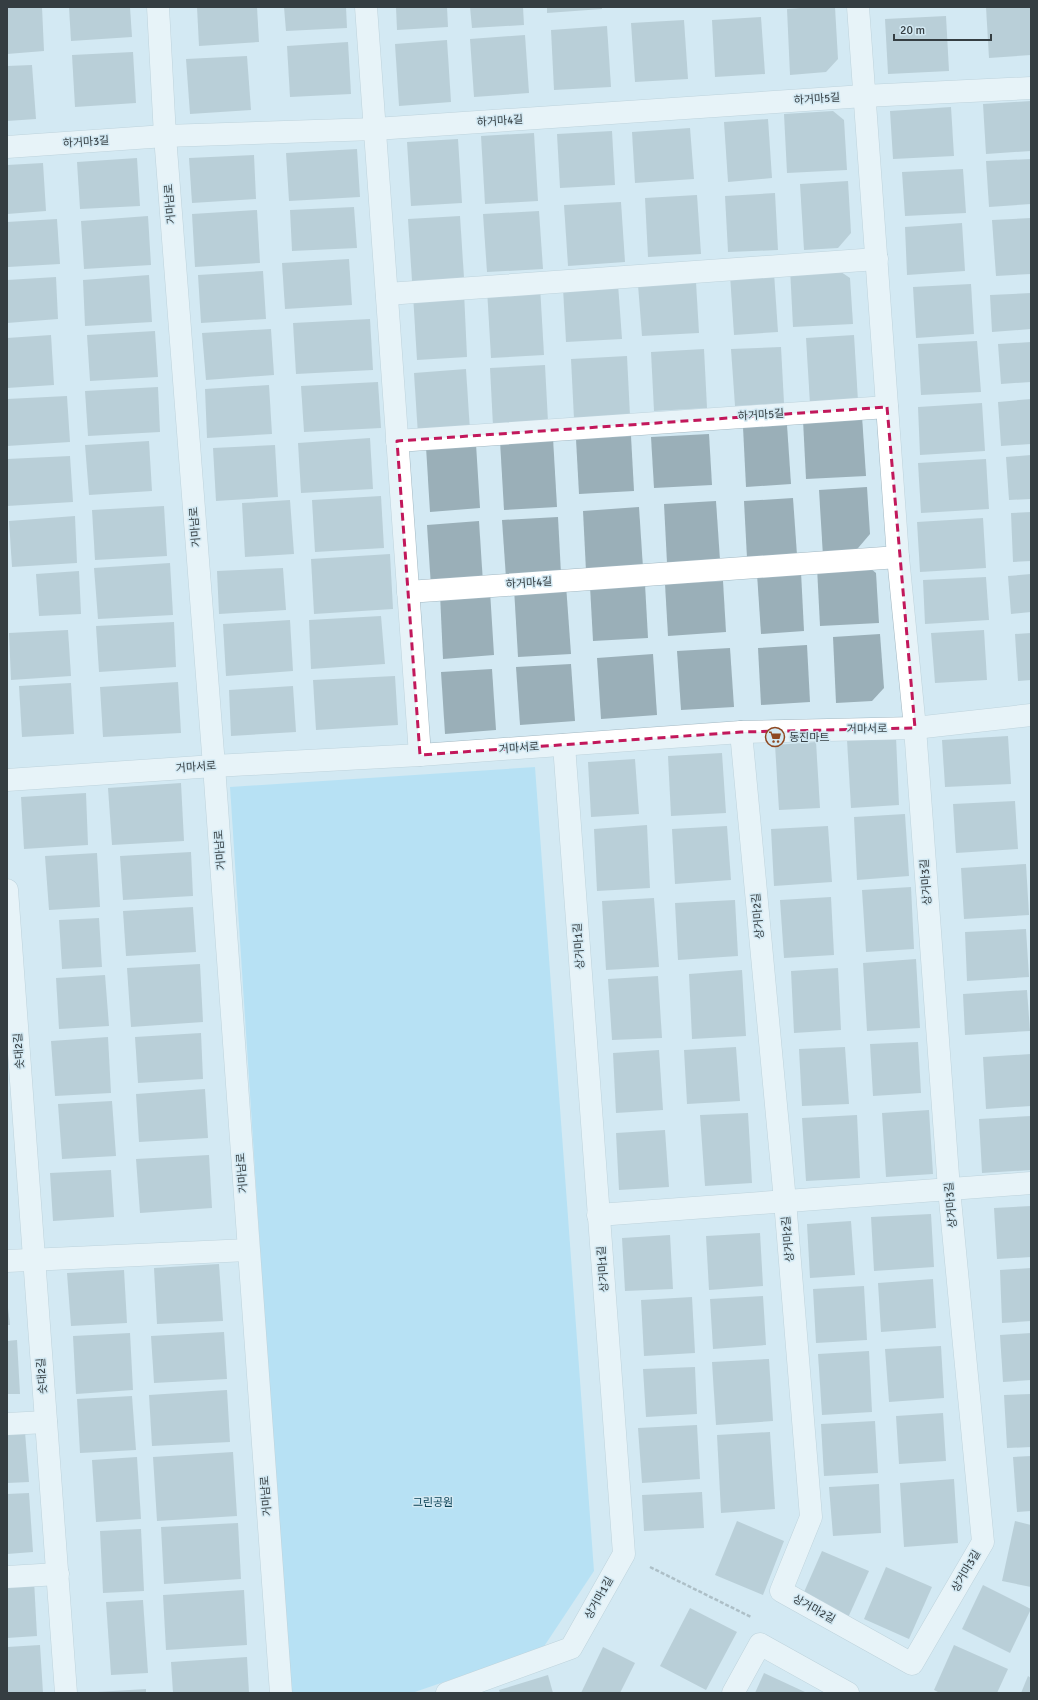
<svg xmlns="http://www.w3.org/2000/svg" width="1038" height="1700" font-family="Signika,'Noto Sans KR',sans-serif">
  <rect width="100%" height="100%" fill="#d3e9f3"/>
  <path fill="#95d8f6" d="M535 767 594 1571 543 1648 412 1693H289L230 787Z"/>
  <g fill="#9aafb8">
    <path d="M7 7H42L44 51 7 54Z"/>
    <path d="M69 7H130L132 37 71 41Z"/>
    <path d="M197 7H257L259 42 199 46Z"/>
    <path d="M284 7H346L347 28 286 31Z"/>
    <path d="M396 7H447L448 27 397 30Z"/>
    <path d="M470 7H523L524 25 472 28Z"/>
    <path d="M547 7H602V9L547 13Z"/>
    <path d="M814 7H835L838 59 826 72 790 75 787 9Z"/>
    <path d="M986 7H1031V55L989 58Z"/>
    <path d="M946 16 949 71 888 74 885 19Z"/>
    <path d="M761 17 765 74 715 77 712 20Z"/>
    <path d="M684 20 688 79 635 82 631 23Z"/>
    <path d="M607 26 611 87 554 90 551 30Z"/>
    <path d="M525 35 529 93 474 97 470 39Z"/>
    <path d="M447 40 451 102 399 106 395 44Z"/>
    <path d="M348 42 351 94 290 97 287 46Z"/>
    <path d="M133 52 136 103 75 107 72 55Z"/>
    <path d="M247 56 251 110 190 114 186 59Z"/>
    <path d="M32 65 36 119 7 121V66Z"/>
    <path d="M1031 101V151L986 154 983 104Z"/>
    <path d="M951 107 954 156 893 159 890 111Z"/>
    <path d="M833 111 844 120 847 170 787 173 784 114Z"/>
    <path d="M768 119 772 178 728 182 724 122Z"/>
    <path d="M690 128 694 179 635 183 632 132Z"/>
    <path d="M612 131 615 185 560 188 557 134Z"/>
    <path d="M534 133 538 201 485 204 481 136Z"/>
    <path d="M458 139 462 203 411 206 407 142Z"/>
    <path d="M357 149 360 197 289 201 286 153Z"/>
    <path d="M254 155 256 199 192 203 189 158Z"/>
    <path d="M137 158 140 206 80 209 77 162Z"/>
    <path d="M1031 159V204L989 207 986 161Z"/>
    <path d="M43 163 46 211 7 214V165Z"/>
    <path d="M963 169 966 213 905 216 902 172Z"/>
    <path d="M848 181 851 233 838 248 804 250 800 184Z"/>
    <path d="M775 193 778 250 728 252 725 196Z"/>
    <path d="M697 195 701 254 648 257 645 198Z"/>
    <path d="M621 202 625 262 568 266 564 205Z"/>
    <path d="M354 207 357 248 292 251 290 210Z"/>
    <path d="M257 210 260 263 195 267 192 214Z"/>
    <path d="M539 211 543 269 487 272 483 214Z"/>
    <path d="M148 216 151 265 84 269 81 221Z"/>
    <path d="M460 216 464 278 412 281 408 219Z"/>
    <path d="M1031 218V274L996 276 992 220Z"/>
    <path d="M57 219 60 264 8 267 7 222Z"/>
    <path d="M962 223 965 271 907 275 905 227Z"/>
    <path d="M349 259 352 305 285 309 282 263Z"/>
    <path d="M832 266 850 278 853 324 793 327 790 268Z"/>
    <path d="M263 271 266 319 201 323 198 275Z"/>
    <path d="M774 273 778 332 734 335 730 275Z"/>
    <path d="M149 275 152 322 85 326 83 280Z"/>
    <path d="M56 277 58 319 7 323V280Z"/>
    <path d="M696 282 699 333 642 336 638 285Z"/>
    <path d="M618 284 622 339 566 342 563 288Z"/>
    <path d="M971 284 974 334 916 338 913 287Z"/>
    <path d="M540 286 544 355 491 358 487 289Z"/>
    <path d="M464 292 467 357 417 360 413 295Z"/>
    <path d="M1031 293V329L992 332 990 295Z"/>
    <path d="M370 319 373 370 296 374 293 323Z"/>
    <path d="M271 329 274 375 206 380 202 333Z"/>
    <path d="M155 331 158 377 90 381 87 335Z"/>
    <path d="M51 335 54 385 7 388V338Z"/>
    <path d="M854 335 858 401 810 404 806 338Z"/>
    <path d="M977 341 981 392 921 395 918 344Z"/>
    <path d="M1031 342V382L1001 384 998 344Z"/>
    <path d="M781 347 784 403 735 406 731 349Z"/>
    <path d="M704 349 707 408 654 411 651 352Z"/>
    <path d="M627 356 630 416 574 419 571 359Z"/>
    <path d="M545 365 548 422 493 426 490 368Z"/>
    <path d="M466 369 470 431 418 435 414 373Z"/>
    <path d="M378 382 381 428 304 432 301 386Z"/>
    <path d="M269 385 272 434 207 438 205 389Z"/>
    <path d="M158 387 160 432 88 436 85 391Z"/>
    <path d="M67 396 70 442 7 446V399Z"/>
    <path d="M1031 399V444L1001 446 998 402Z"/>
    <path d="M982 403 985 451 920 455 918 407Z"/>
    <path d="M862 416 866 476 806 479 803 420Z"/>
    <path d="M787 425 791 484 746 487 743 427Z"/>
    <path d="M709 434 712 485 654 488 651 437Z"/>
    <path d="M631 436 634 491 579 494 576 439Z"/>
    <path d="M370 438 373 489 301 493 298 443Z"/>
    <path d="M553 438 557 507 504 510 500 441Z"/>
    <path d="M149 441 152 491 89 495 85 445Z"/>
    <path d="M476 444 480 508 430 512 426 447Z"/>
    <path d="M275 445 278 497 216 501 213 448Z"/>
    <path d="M1031 455V499L1009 500 1006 457Z"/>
    <path d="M70 456 73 502 7 506V459Z"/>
    <path d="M986 459 989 509 921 513 918 463Z"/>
    <path d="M867 487 870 534 853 554 823 556 819 490Z"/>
    <path d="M381 496 384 548 315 552 312 500Z"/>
    <path d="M793 498 797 555 747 558 744 501Z"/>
    <path d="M290 500 294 554 245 557 242 503Z"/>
    <path d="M716 501 720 560 667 563 664 504Z"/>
    <path d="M164 506 167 556 95 560 92 510Z"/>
    <path d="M639 507 643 568 586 571 583 511Z"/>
    <path d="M1031 512V561L1013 562 1011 513Z"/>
    <path d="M75 516 77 563 12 567 9 521Z"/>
    <path d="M558 517 561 574 506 578 502 520Z"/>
    <path d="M983 518 986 568 920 572 917 522Z"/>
    <path d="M479 521 483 583 431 587 427 525Z"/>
    <path d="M390 554 393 609 314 614 311 559Z"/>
    <path d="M170 563 173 615 98 619 94 568Z"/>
    <path d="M865 564 876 573 879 623 820 626 817 567Z"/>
    <path d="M283 568 286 610 219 614 217 571Z"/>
    <path d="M79 571 81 614 39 616 36 574Z"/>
    <path d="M801 572 804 631 761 634 757 574Z"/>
    <path d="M1031 574V612L1011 614 1008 576Z"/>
    <path d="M986 577 989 620 925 624 923 580Z"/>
    <path d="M723 581 726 632 668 636 665 584Z"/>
    <path d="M645 584 648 638 593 641 590 586Z"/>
    <path d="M566 585 571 654 518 657 514 588Z"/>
    <path d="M490 591 494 655 443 659 440 594Z"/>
    <path d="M381 616 385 664 311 669 309 620Z"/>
    <path d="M290 620 293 671 226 676 223 624Z"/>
    <path d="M174 622 176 667 99 672 96 626Z"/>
    <path d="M68 630 71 676 11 680 9 633Z"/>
    <path d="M984 630 987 680 935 683 931 633Z"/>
    <path d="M1031 633V680L1018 681 1015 634Z"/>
    <path d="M880 634 884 688 872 701 836 703 833 637Z"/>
    <path d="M807 645 810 702 761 705 758 648Z"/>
    <path d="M730 648 734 707 681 710 677 651Z"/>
    <path d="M653 654 657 715 601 719 597 658Z"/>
    <path d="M571 664 575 721 520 725 516 667Z"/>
    <path d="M492 669 496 730 445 734 441 672Z"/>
    <path d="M395 676 398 725 316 730 313 680Z"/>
    <path d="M178 682 181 733 103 737 100 687Z"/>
    <path d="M71 683 74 734 22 737 19 686Z"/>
    <path d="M293 686 296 732 231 736 229 690Z"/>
    <path d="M1008 736 1011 784 945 787 942 740Z"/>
    <path d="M896 737 899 805 851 808 847 740Z"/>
    <path d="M816 742 820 808 779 810 775 745Z"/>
    <path d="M722 753 726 813 671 816 668 756Z"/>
    <path d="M635 759 639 814 591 817 588 762Z"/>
    <path d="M181 783 184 841 112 845 108 788Z"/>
    <path d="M86 793 88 845 24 849 21 797Z"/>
    <path d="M1015 801 1018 849 956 853 953 804Z"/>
    <path d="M905 814 909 876 857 880 854 817Z"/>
    <path d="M647 825 650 888 597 891 594 829Z"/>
    <path d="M727 826 731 880 675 884 672 829Z"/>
    <path d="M828 826 832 882 774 886 771 829Z"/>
    <path d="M191 852 193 896 123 900 120 856Z"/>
    <path d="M97 853 100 907 49 910 45 856Z"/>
    <path d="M1026 864 1029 915 964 919 961 868Z"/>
    <path d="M911 887 914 949 866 952 862 890Z"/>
    <path d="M831 897 834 955 784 958 780 900Z"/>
    <path d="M654 898 659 967 606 970 602 901Z"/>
    <path d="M735 900 738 956 678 960 675 903Z"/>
    <path d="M193 907 196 952 126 956 123 911Z"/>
    <path d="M99 918 102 967 62 969 59 920Z"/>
    <path d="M1026 929 1029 977 967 981 965 932Z"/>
    <path d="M916 959 920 1028 867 1031 863 963Z"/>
    <path d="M200 964 203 1022 131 1027 127 968Z"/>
    <path d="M838 968 841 1030 794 1033 791 971Z"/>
    <path d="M742 970 746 1036 692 1039 689 974Z"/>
    <path d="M105 975 109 1026 59 1029 56 978Z"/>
    <path d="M658 976 662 1038 612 1040 608 979Z"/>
    <path d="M1027 990 1030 1031 965 1035 963 994Z"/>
    <path d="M201 1033 203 1079 138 1083 135 1037Z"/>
    <path d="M108 1037 111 1093 55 1096 51 1041Z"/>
    <path d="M918 1042 921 1093 873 1096 870 1044Z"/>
    <path d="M736 1047 740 1101 687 1104 684 1050Z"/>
    <path d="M845 1047 849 1104 802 1106 799 1049Z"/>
    <path d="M659 1050 663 1110 616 1113 613 1053Z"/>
    <path d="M1031 1054V1106L986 1109 983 1057Z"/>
    <path d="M205 1089 208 1138 139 1142 136 1094Z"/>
    <path d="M112 1101 116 1156 62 1159 58 1104Z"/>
    <path d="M929 1110 933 1174 886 1177 882 1113Z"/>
    <path d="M748 1113 752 1183 705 1186 700 1115Z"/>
    <path d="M857 1115 860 1178 806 1181 802 1118Z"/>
    <path d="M1031 1116V1170L982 1173 979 1119Z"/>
    <path d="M665 1130 669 1187 619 1190 616 1133Z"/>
    <path d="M209 1155 212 1208 140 1213 136 1159Z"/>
    <path d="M111 1170 114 1217 53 1221 50 1173Z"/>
    <path d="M1031 1206V1257L997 1259 994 1208Z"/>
    <path d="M931 1214 934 1267 874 1271 871 1217Z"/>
    <path d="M851 1221 855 1275 810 1278 807 1224Z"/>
    <path d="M760 1233 763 1286 709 1290 706 1236Z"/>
    <path d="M670 1235 673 1289 625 1291 622 1238Z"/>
    <path d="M219 1264 223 1321 157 1324 154 1268Z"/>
    <path d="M1031 1268V1321L1002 1323 1000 1270Z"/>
    <path d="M124 1270 127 1323 71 1326 67 1273Z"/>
    <path d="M933 1279 936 1328 881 1332 878 1283Z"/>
    <path d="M864 1286 867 1340 816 1343 813 1289Z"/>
    <path d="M763 1296 766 1345 713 1349 710 1299Z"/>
    <path d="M692 1297 695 1353 644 1356 641 1300Z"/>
    <path d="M7 1299 10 1325H7Z"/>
    <path d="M224 1332 227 1379 154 1383 151 1336Z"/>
    <path d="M130 1333 133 1390 76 1394 73 1336Z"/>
    <path d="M1031 1333V1380L1003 1382 1000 1335Z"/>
    <path d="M17 1340 20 1394H7V1341Z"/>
    <path d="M941 1346 944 1398 889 1402 885 1349Z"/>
    <path d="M869 1351 872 1412 822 1415 818 1354Z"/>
    <path d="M769 1359 773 1421 716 1425 712 1362Z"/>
    <path d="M695 1367 697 1414 646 1417 643 1369Z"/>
    <path d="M227 1390 230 1442 152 1446 149 1395Z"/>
    <path d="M1031 1394V1447L1007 1448 1004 1395Z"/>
    <path d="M132 1396 136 1450 80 1453 77 1399Z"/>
    <path d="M943 1413 946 1461 899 1464 896 1416Z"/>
    <path d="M875 1421 878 1473 824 1476 821 1424Z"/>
    <path d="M697 1425 700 1479 642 1483 638 1428Z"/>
    <path d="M25 1432 29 1482 7 1483V1434Z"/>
    <path d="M770 1432 775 1509 721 1513 717 1435Z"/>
    <path d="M233 1452 237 1516 157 1521 153 1457Z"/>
    <path d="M1031 1456V1511L1017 1512 1013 1457Z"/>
    <path d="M137 1457 141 1519 96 1522 92 1460Z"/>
    <path d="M954 1479 958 1543 904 1547 900 1483Z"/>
    <path d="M879 1484 881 1533 833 1536 829 1487Z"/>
    <path d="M702 1492 704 1528 644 1531 642 1495Z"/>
    <path d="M29 1493 33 1552 7 1554V1494Z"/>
    <path d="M737 1521 784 1541 763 1595 715 1575Z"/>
    <path d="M1015 1521 1031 1525V1587L1002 1581Z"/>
    <path d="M238 1523 241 1579 164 1584 161 1527Z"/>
    <path d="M141 1529 144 1591 103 1593 100 1531Z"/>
    <path d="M822 1551 869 1571 847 1620 801 1599Z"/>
    <path d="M886 1567 932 1587 909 1639 864 1619Z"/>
    <path d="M34 1580 37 1636 7 1638V1581Z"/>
    <path d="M983 1585 1031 1609 1010 1653 962 1629Z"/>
    <path d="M244 1590 247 1645 166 1650 163 1595Z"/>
    <path d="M143 1600 148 1673 111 1675 106 1602Z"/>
    <path d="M690 1608 737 1632 706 1690 660 1666Z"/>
    <path d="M40 1645 43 1693H7V1647Z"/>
    <path d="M954 1645 1008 1669 997 1693H940L934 1690Z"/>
    <path d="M603 1647 635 1663 620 1693H581Z"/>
    <path d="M247 1657 249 1693H173L171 1662Z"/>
    <path d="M764 1673 805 1692 804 1693H755Z"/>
    <path d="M548 1675 553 1693H500L499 1690Z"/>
    <path d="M1028 1676 1031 1678V1693H1021Z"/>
    <path d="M146 1689V1693H97V1692Z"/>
  </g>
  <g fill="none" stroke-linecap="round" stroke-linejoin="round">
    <g stroke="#a3b8c2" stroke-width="23">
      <g id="minor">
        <path d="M158 7 165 136 214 766 281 1693"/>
        <path d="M366 7 420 755"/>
        <path d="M7 147 165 136 375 129 864 96 1031 88"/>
        <path d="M387 294 877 259"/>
        <path d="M397 441 887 407"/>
        <path d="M408 592 898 557"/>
        <path d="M741 732 785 1201 811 1517 781 1591 912 1664 983 1542 949 1189 915 728 898 557 858 7"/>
        <path d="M7 780 214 766 420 755 741 732 915 728 1031 715"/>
        <path d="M7 890 66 1693"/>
        <path d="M598 1215 1031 1183"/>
        <path d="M7 1261 248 1250"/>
        <path d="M7 1424 46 1422"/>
        <path d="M7 1577 58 1574"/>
        <path d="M447 1693 571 1648 624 1554 564 745"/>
        <path d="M733 1693 760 1644 848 1693"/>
      </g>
    </g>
    <path stroke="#7e8d93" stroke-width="2.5" stroke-dasharray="4 2" stroke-linecap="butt" d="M650 1567 751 1617"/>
    <use href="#minor" stroke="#fff" stroke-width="22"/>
  </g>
  <path d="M0 0H1038V1700H0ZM887 407 915 728 741 732 420 755 397 441Z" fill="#d3e9f3" fill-opacity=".55" fill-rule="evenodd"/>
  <path fill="none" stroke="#c2185b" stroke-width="3" stroke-dasharray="8 5" stroke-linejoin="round" d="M887 407 915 728 741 732 420 755 397 441Z"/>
  <defs>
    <g id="supermarket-ring" transform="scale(1)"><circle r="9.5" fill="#d3e9f3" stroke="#8e4821" stroke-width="1.5"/><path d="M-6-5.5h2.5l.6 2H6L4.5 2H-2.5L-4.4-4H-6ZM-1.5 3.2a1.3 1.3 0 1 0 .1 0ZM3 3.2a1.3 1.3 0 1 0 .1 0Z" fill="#8e4821"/></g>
  </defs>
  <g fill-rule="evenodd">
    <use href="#supermarket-ring" x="775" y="737"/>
  </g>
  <g text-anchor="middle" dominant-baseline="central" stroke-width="3" stroke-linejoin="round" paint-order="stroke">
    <g font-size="11" fill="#353e42" stroke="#d3e9f3">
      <text transform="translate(817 99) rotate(-4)">하거마5길</text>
      <text transform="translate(500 121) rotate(-4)">하거마4길</text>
      <text transform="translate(86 142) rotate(-4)">하거마3길</text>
      <text transform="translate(170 204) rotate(-94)">거마남로</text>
      <text transform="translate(761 415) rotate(-4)">하거마5길</text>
      <text transform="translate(195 527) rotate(-94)">거마남로</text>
      <text transform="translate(529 583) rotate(-4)">하거마4길</text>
      <text transform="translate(867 729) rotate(-1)">거마서로</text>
      <text transform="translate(519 748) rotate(-4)">거마서로</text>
      <text transform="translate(196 767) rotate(-4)">거마서로</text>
      <text transform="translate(220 850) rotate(-94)">거마남로</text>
      <text transform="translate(926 882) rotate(-94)">상거마3길</text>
      <text transform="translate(758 916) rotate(-95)">상거마2길</text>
      <text transform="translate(579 946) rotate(-94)">상거마1길</text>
      <text transform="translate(19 1051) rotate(-94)">솟대2길</text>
      <text transform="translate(242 1173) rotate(-94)">거마남로</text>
      <text transform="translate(951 1205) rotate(-95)">상거마3길</text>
      <text transform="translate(788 1239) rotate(-95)">상거마2길</text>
      <text transform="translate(603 1269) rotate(-94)">상거마1길</text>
      <text transform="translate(42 1376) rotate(-94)">솟대2길</text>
      <text transform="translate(266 1496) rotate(-94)">거마남로</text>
      <text transform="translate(966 1571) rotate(-60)">상거마3길</text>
      <text transform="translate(599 1598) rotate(-61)">상거마1길</text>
      <text transform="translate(814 1609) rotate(29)">상거마2길</text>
    </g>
    <g font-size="11" fill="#353e42" stroke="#d3e9f3" text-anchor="start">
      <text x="789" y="737">동진마트</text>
    </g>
    <g font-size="11" fill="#0b4256" stroke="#d3e9f3">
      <text x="433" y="1502">그린공원</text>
    </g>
  </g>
  <rect width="1038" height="1700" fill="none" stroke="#353e42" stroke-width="16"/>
  <path d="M894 34v6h97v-6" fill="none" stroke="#353e42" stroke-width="2"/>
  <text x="900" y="34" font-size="12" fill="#353e42" stroke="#d3e9f3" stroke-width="3" paint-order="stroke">20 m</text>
</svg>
